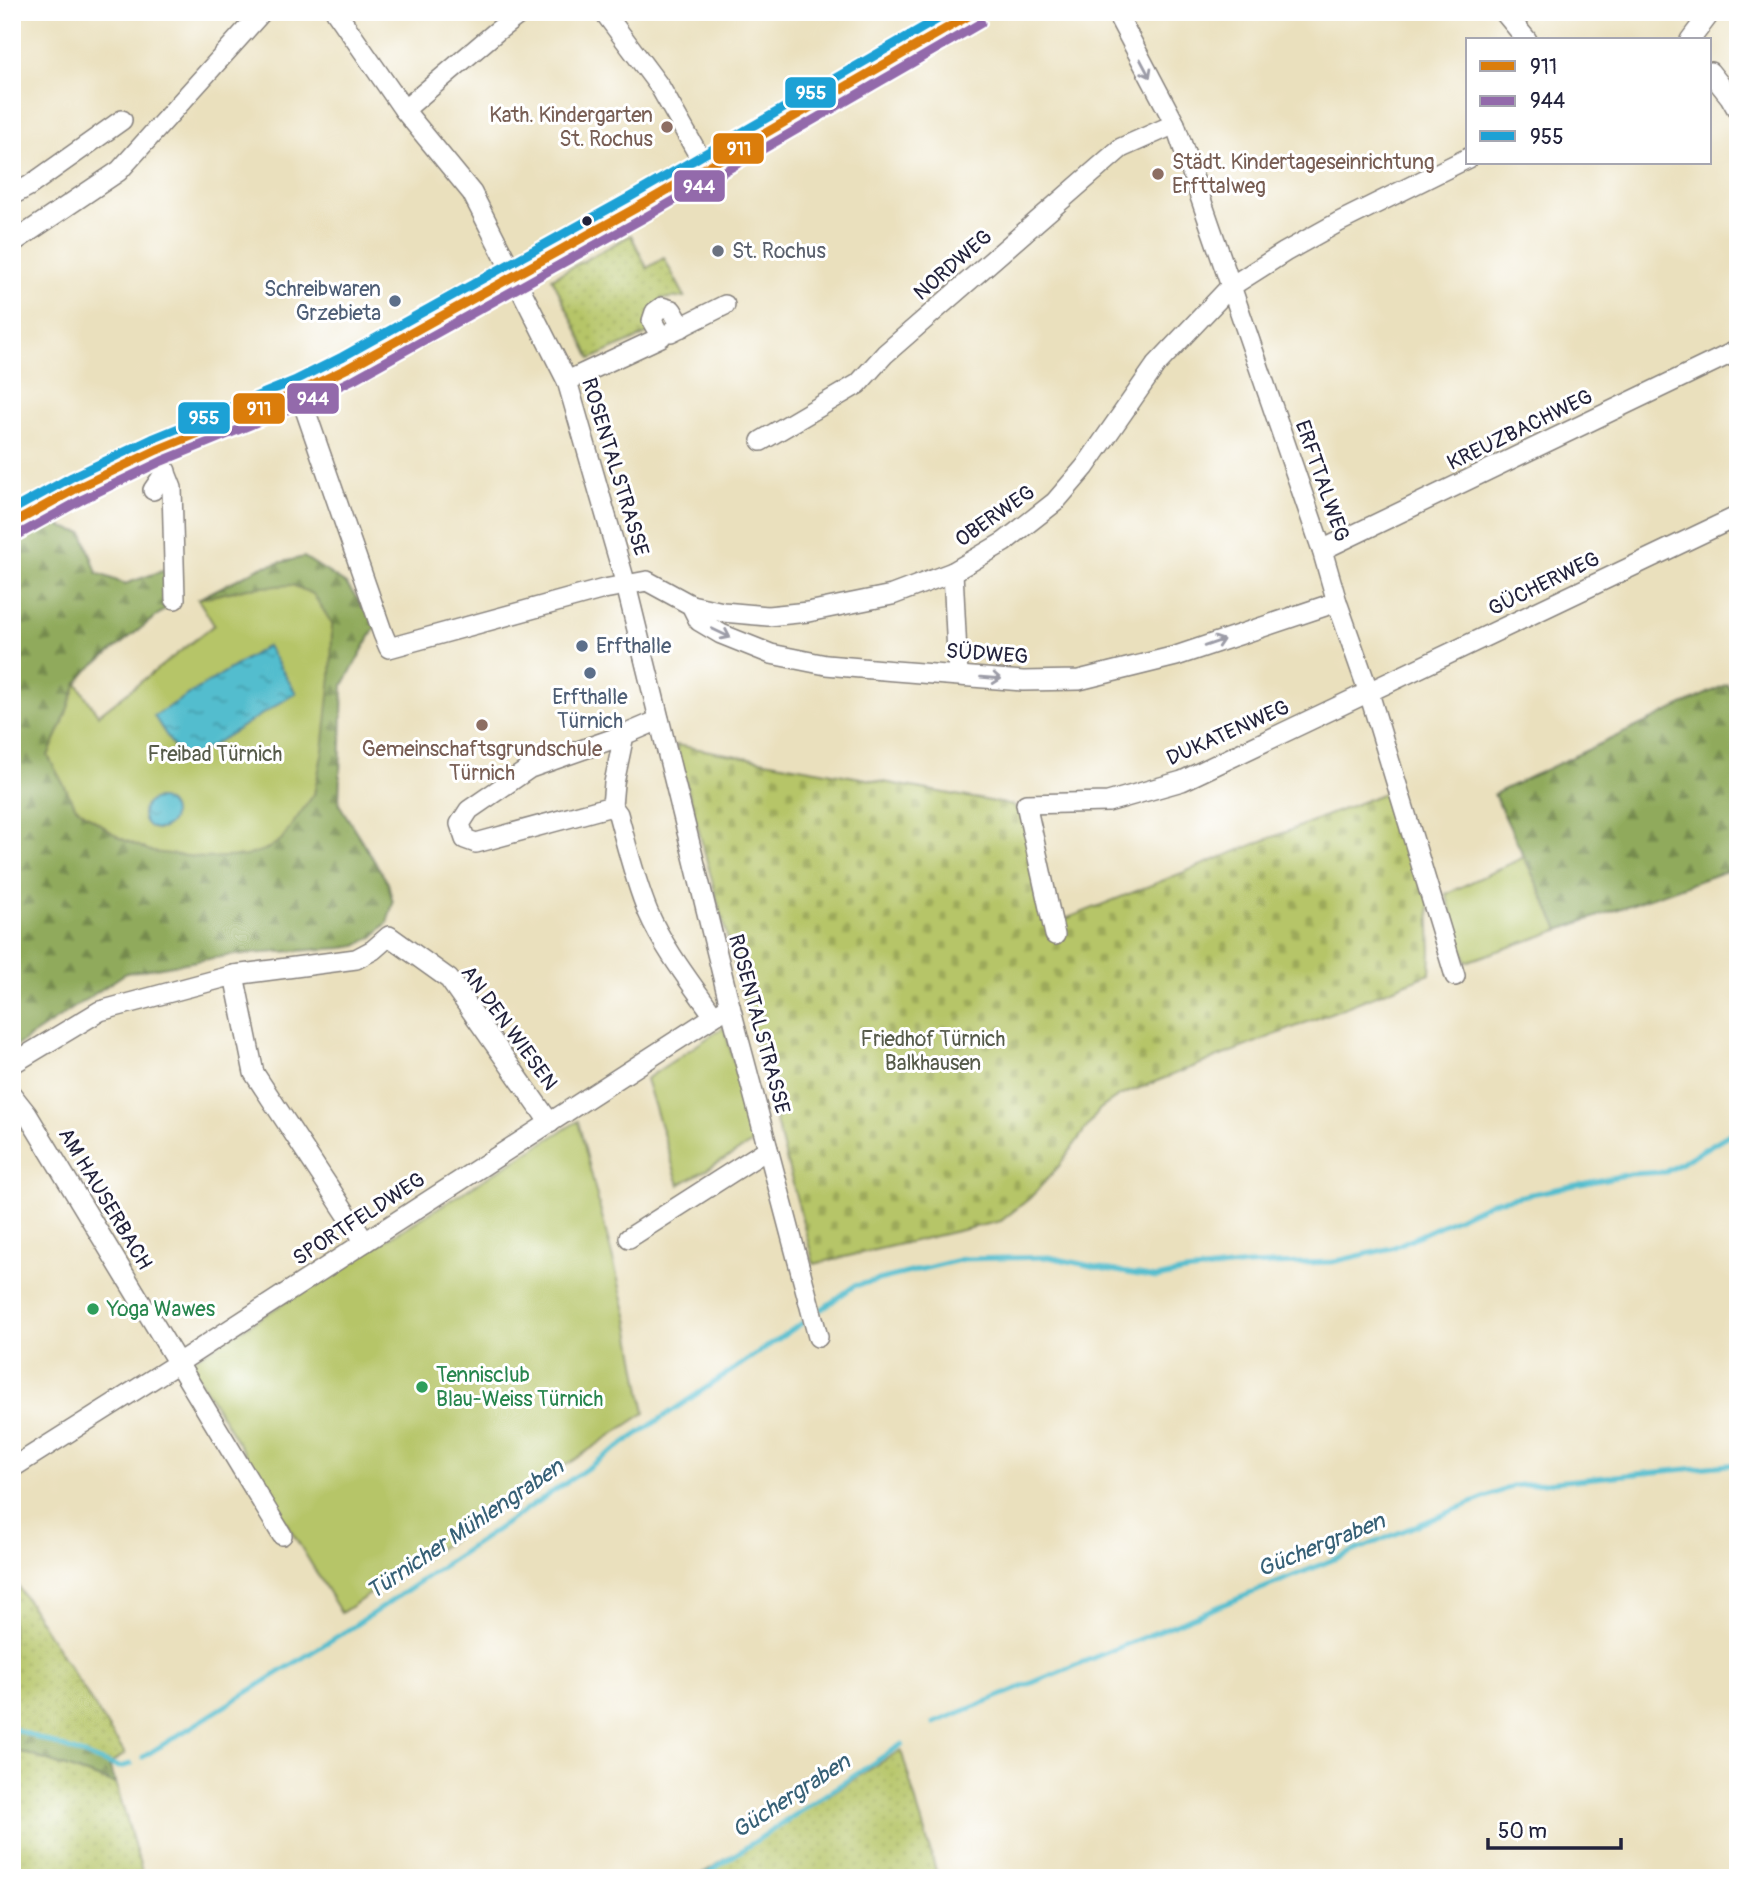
<svg xmlns="http://www.w3.org/2000/svg" width="1750" height="1890" font-family="Pangolin,sans-serif">
  <defs>
    <pattern id="grass-dots" width="8" height="8" patternUnits="userSpaceOnUse" patternTransform="scale(1.75)"><rect width="8" height="8" fill="#b6c567"/><path d="M2 2h.1M6 6h.1" fill="none" stroke="#9ca95a" stroke-width="1.8" stroke-linecap="round"/></pattern>
    <pattern id="forest-firs" width="22" height="20" patternUnits="userSpaceOnUse" patternTransform="scale(1.75)"><rect width="22" height="20" fill="#90aa5c"/><path d="M5 1l3.5 6h-7zM16 11l3.5 6h-7z" fill="#758a4d"/></pattern>
    <pattern id="cemetery-stones" width="16" height="16" patternUnits="userSpaceOnUse" patternTransform="scale(1.75)"><rect width="16" height="16" fill="#b6c567"/><path d="M2 7V4a2 2 0 0 1 4 0v3zM10 15v-3a2 2 0 0 1 4 0v3z" fill="#9ca95a"/></pattern>
    <pattern id="water-ripples" width="26" height="14" patternUnits="userSpaceOnUse" patternTransform="scale(1.75)"><rect width="26" height="14" fill="#53bdce"/><path d="M2 4q2-2 4 0t4 0M15 11q2-2 4 0t4 0" fill="none" stroke="#4499a8"/></pattern>
  </defs>
  <rect width="100%" height="100%" fill="#fff"/>
  <filter id="ink" filterUnits="userSpaceOnUse"><feTurbulence type="fractalNoise" baseFrequency=".0143" numOctaves="2"/><feDisplacementMap in="SourceGraphic" scale="14" xChannelSelector="R" yChannelSelector="G"/><feConvolveMatrix kernelMatrix="1 2 1 2 8 2 1 2 1" color-interpolation-filters="sRGB"/></filter>
  <filter id="wash" filterUnits="userSpaceOnUse"><feTurbulence type="fractalNoise" baseFrequency=".00686" numOctaves="4" result="noise"/><feDisplacementMap in="SourceGraphic" scale="28" xChannelSelector="R" yChannelSelector="G"/><feGaussianBlur stdDeviation="1.57" result="paint"/><feColorMatrix in="noise" values="0 0 0 0 0 0 0 0 0 0 0 0 0 0 0 0 0 1.4 0 .05"/><feComposite in="paint" operator="in"/></filter>
  <g filter="url(#wash)">
    <rect width="100%" height="100%" fill="#eae0bd"/>
    <g fill="url(#grass-dots)" stroke="#6c7451" stroke-width="2">
      <path d="M631 235 647 268 664 258 685 297 661 299 649 333 591 359 552 278Z"/>
      <path d="M12 1577 125 1754 109 1765 120 1797 144 1878H12Z"/>
      <path d="M901 1750 938 1878H695Z"/>
    </g>
    <g fill="url(#forest-firs)" stroke="#59664c" stroke-width="2">
      <path d="M54 521 62 527 83 533 97 573 125 584 168 569 169 606 88 670 77 683 62 725 48 756 314 794C325 736 331 683 332 624L248 588 198 599 261 567 304 557 346 584 377 624 343 685 339 804 388 883 393 903 387 923 373 937 356 946 343 948 232 955 126 973 12 1049V669L19 667 12 654V541Z"/>
      <path d="M1727 684 1738 702V867L1559 930 1494 794Z"/>
      <path d="M12 1728 108 1764 116 1784 12 1749Z"/>
    </g>
    <path fill="url(#cemetery-stones)" stroke="#6c7451" stroke-width="2" d="M676 745 1012 805 1024 817 1048 926 1394 789 1429 902 1431 952 1430 974 1119 1096 1100 1109 1059 1166 1030 1198 1001 1221 814 1264Z"/>
    <g fill="#b6c567" stroke="#6c7451" stroke-width="2">
      <path d="M292 585 313 594 332 624 331 677 323 750 314 794 281 840 267 849 246 856 205 858 153 852 120 838 76 807 48 756 62 725 77 683 98 715 214 625 198 599 248 588Z"/>
      <path d="M1524 857 1559 930 1466 962 1446 894Z"/>
      <path d="M724 1027 756 1141 679 1185 646 1079Z"/>
      <path d="M578 1121 628 1319 645 1413 341 1613 189 1362Z"/>
    </g>
    <g fill="url(#water-ripples)" stroke="#3a7084" stroke-width="2">
      <path d="M267 646 296 693 184 763 154 716Z"/>
      <circle cx="158" cy="814" r="15"/>
    </g>
    <g fill="none" stroke-linecap="round" stroke-linejoin="round">
      <g stroke="#53bdce" stroke-width="5">
        <path d="M822 1309 854 1286 963 1259 1049 1257 1105 1269 1156 1278 1184 1272 1247 1265 1332 1262 1392 1248 1492 1202 1630 1174 1666 1172 1738 1129"/>
        <path d="M934 1723 1513 1486 1738 1464"/>
        <path d="M12 1728 108 1764 120 1767 131 1764"/>
        <path d="M143 1757 354 1626 802 1323"/>
        <path d="M700 1878 902 1744"/>
      </g>
    </g>
  </g>
  <g filter="url(#ink)">
    <g fill="none" stroke-linecap="round" stroke-linejoin="round">
      <g stroke="#86817c" stroke-width="22">
        <g id="minor">
          <path d="M336 12 404 110 472 193 567 381 626 585 730 1006 818 1337"/>
          <path d="M604 12 660 87 706 168"/>
          <path d="M1116 12 1175 124 1322 550 1337 602 1369 693 1455 976"/>
          <path d="M1504 12 1527 40"/>
          <path d="M1690 40 1711 12"/>
          <path d="M1710 72 1730 97 1738 111"/>
          <path d="M404 110 496 32 522 12"/>
          <path d="M12 195 29 186 122 120"/>
          <path d="M12 243 119 171 262 12"/>
          <path d="M671 332 725 305"/>
          <path d="M567 381 661 337 652 321 655 312 662 307 672 310 682 327"/>
          <path d="M299 392 383 634 389 648 604 589 647 581 691 605 699 621 721 634 771 654 826 665 895 671 1023 681 1079 680 1176 656 1337 602"/>
          <path d="M761 441 858 384 885 354 1121 148 1175 124"/>
          <path d="M157 450 172 488 175 599"/>
          <path d="M153 490 166 471"/>
          <path d="M1322 550 1738 350"/>
          <path d="M953 572 958 675"/>
          <path d="M691 605 723 612 768 616 808 612 892 595 953 572 1004 542 1055 502 1085 467 1156 365 1230 287 1285 252 1339 222 1468 158"/>
          <path d="M624 735 614 783 612 806 476 843 465 839 460 824 469 810 530 768 624 735 659 720"/>
          <path d="M612 806 618 814C627 847 635 881 648 912 664 949 691 983 714 1016"/>
          <path d="M1055 935 1026 804 1108 802 1182 781 1738 516"/>
          <path d="M234 975 356 959 373 950 389 936 449 979 550 1123"/>
          <path d="M12 1064 100 1011 234 975 254 1073 365 1242"/>
          <path d="M12 1095 27 1114 282 1535"/>
          <path d="M629 1238 768 1149"/>
          <path d="M12 1468 178 1363 730 1006"/>
        </g>
      </g>
      <g stroke="#86817c" stroke-width="27">
        <path id="major" d="M12 524 77 488 157 450 299 392 348 368 636 208 975 12"/>
      </g>
      <use href="#minor" stroke="#fff" stroke-width="19"/>
      <use href="#major" stroke="#febc70" stroke-width="24"/>
      <g stroke="#fff" stroke-width="14">
        <path id="bus-1" d="M12 524 77 488 157 450 299 392 348 368 636 208 975 12"/>
      </g>
      <g stroke="#fff" stroke-width="14">
        <path id="bus-2" d="M18 535 83 499 162 461 304 403 354 379 642 219 981 23"/>
      </g>
      <g stroke="#fff" stroke-width="14">
        <path id="bus-3" d="M12 510 72 477 152 439 294 381 342 357 630 197 950 12"/>
      </g>
      <use href="#bus-1" stroke="#db7d0b" stroke-width="9"/>
      <use href="#bus-2" stroke="#936aab" stroke-width="9"/>
      <use href="#bus-3" stroke="#1da1d5" stroke-width="9"/>
    </g>
    <defs><path id="oneway-shaft" d="M-6 0H5M1.5-3L5.5 0L1.5 3" fill="none" stroke-width="1.6" stroke-linecap="round" stroke-linejoin="round" transform="scale(1.75)"/></defs>
    <g stroke="#9c9ca7">
      <use href="#oneway-shaft" transform="translate(1145 68) rotate(62)"/>
      <use href="#oneway-shaft" transform="translate(721 633) rotate(26)"/>
      <use href="#oneway-shaft" transform="translate(1214 643) rotate(-19)"/>
      <use href="#oneway-shaft" transform="translate(991 678) rotate(5)"/>
    </g>
  </g>
  <g fill="#8d6e63" stroke="#fff" stroke-width="2.5">
    <circle cx="667" cy="127" r="7"/>
    <circle cx="1158" cy="174" r="7"/>
    <circle cx="482" cy="725" r="7"/>
  </g>
  <circle fill="#22223b" stroke="#fff" stroke-width="2.5" cx="587" cy="221" r="6"/>
  <circle fill="#6b7280" stroke="#fff" stroke-width="2.5" cx="718" cy="251" r="7"/>
  <g fill="#5c6f8a" stroke="#fff" stroke-width="2.5">
    <circle cx="395" cy="301" r="7"/>
    <circle cx="582" cy="646" r="7"/>
    <circle cx="590" cy="673" r="7"/>
  </g>
  <g fill="#2e9e5b" stroke="#fff" stroke-width="2.5">
    <circle cx="93" cy="1309" r="7"/>
    <circle cx="422" cy="1387" r="7"/>
  </g>
  <g text-anchor="middle" dominant-baseline="central" stroke-width="6" stroke-linejoin="round" paint-order="stroke">
    <g font-size="21" fill="#785e54" stroke="#fff" text-anchor="end">
      <text x="653" y="115">Kath. Kindergarten<tspan x="653" dy="24">St. Rochus</tspan></text>
      <text x="1172" y="162" text-anchor="start">Städt. Kindertageseinrichtung<tspan x="1172" dy="24">Erfttalweg</tspan></text>
      <text x="482" y="749" text-anchor="middle">Gemeinschaftsgrundschule<tspan x="482" dy="24">Türnich</tspan></text>
    </g>
    <g font-size="21" fill="#5b616d" stroke="#fff" text-anchor="start">
      <text x="732" y="251">St. Rochus</text>
    </g>
    <g font-size="21" fill="#22223b" stroke="#fff">
      <text transform="translate(953 265) rotate(-41)">NORDWEG</text>
      <text transform="translate(1520 430) rotate(-26)">KREUZBACHWEG</text>
      <text transform="translate(615 467) rotate(73)">ROSENTALSTRASSE</text>
      <text transform="translate(1322 481) rotate(71)">ERFTTALWEG</text>
      <text transform="translate(995 516) rotate(-35)">OBERWEG</text>
      <text transform="translate(1544 584) rotate(-26)">GÜCHERWEG</text>
      <text transform="translate(987 654) rotate(4)">SÜDWEG</text>
      <text transform="translate(1228 733) rotate(-24)">DUKATENWEG</text>
      <text transform="translate(759 1024) rotate(75)">ROSENTALSTRASSE</text>
      <text transform="translate(509 1028) rotate(54)">AN DEN WIESEN</text>
      <text transform="translate(105 1199) rotate(59)">AM HAUSERBACH</text>
      <text transform="translate(359 1219) rotate(-33)">SPORTFELDWEG</text>
    </g>
    <g font-size="21" fill="#4e5e75" stroke="#fff" text-anchor="end">
      <text x="381" y="289">Schreibwaren<tspan x="381" dy="24">Grzebieta</tspan></text>
      <text x="596" y="646" text-anchor="start">Erfthalle</text>
      <text x="590" y="697" text-anchor="middle">Erfthalle<tspan x="590" dy="24">Türnich</tspan></text>
    </g>
    <g font-size="21" fill="#565b4a" stroke="#fff">
      <text x="215" y="754">Freibad Türnich</text>
      <text x="933" y="1039">Friedhof Türnich<tspan x="933" dy="24">Balkhausen</tspan></text>
    </g>
    <g font-size="21" fill="#27864d" stroke="#fff" text-anchor="start">
      <text x="107" y="1309">Yoga Wawes</text>
      <text x="436" y="1375">Tennisclub<tspan x="436" dy="24">Blau-Weiss Türnich</tspan></text>
    </g>
    <g font-size="23" font-style="italic" fill="#366076" stroke="#fff">
      <text transform="translate(465 1529) rotate(-34)">Türnicher Mühlengraben</text>
      <text transform="translate(1321 1545) rotate(-22)">Güchergraben</text>
      <text transform="translate(791 1796) rotate(-33)">Güchergraben</text>
    </g>
  </g>
  <g stroke="#fff" stroke-width="2.5">
    <rect x="784" y="76" width="53" height="33" rx="7" fill="#1da1d5"/>
    <rect x="712" y="132" width="53" height="33" rx="7" fill="#db7d0b"/>
    <rect x="673" y="169" width="53" height="34" rx="7" fill="#936aab"/>
    <rect x="286" y="382" width="54" height="33" rx="7" fill="#936aab"/>
    <rect x="232" y="392" width="54" height="33" rx="7" fill="#db7d0b"/>
    <rect x="177" y="401" width="54" height="34" rx="7" fill="#1da1d5"/>
  </g>
  <g font-size="19" text-anchor="middle" font-weight="bold" fill="#fff">
    <text x="811" y="99">955</text>
    <text x="739" y="155">911</text>
    <text x="699" y="193">944</text>
    <text x="313" y="405">944</text>
    <text x="259" y="415">911</text>
    <text x="204" y="424">955</text>
  </g>
  <rect width="1750" height="1890" fill="none" stroke="#fff" stroke-width="42"/>
  <rect x="1466" y="38" width="245" height="126" fill="#ffffff" stroke="#a7a7b1" stroke-width="2"/>
  <rect x="1480" y="61" width="35" height="10" fill="#db7d0b" stroke="#a7a7b1" stroke-width="2"/>
  <text x="1530" y="74" font-size="21" fill="#22223b">911</text>
  <rect x="1480" y="96" width="35" height="10" fill="#936aab" stroke="#a7a7b1" stroke-width="2"/>
  <text x="1530" y="108" font-size="21" fill="#22223b">944</text>
  <rect x="1480" y="131" width="35" height="10" fill="#1da1d5" stroke="#a7a7b1" stroke-width="2"/>
  <text x="1530" y="144" font-size="21" fill="#22223b">955</text>
  <path d="M1488 1838v10h133v-10" fill="none" stroke="#22223b" stroke-width="3.5"/>
  <text x="1498" y="1838" font-size="21" fill="#22223b" stroke="#ffffff" stroke-width="5" paint-order="stroke">50 m</text>
</svg>
